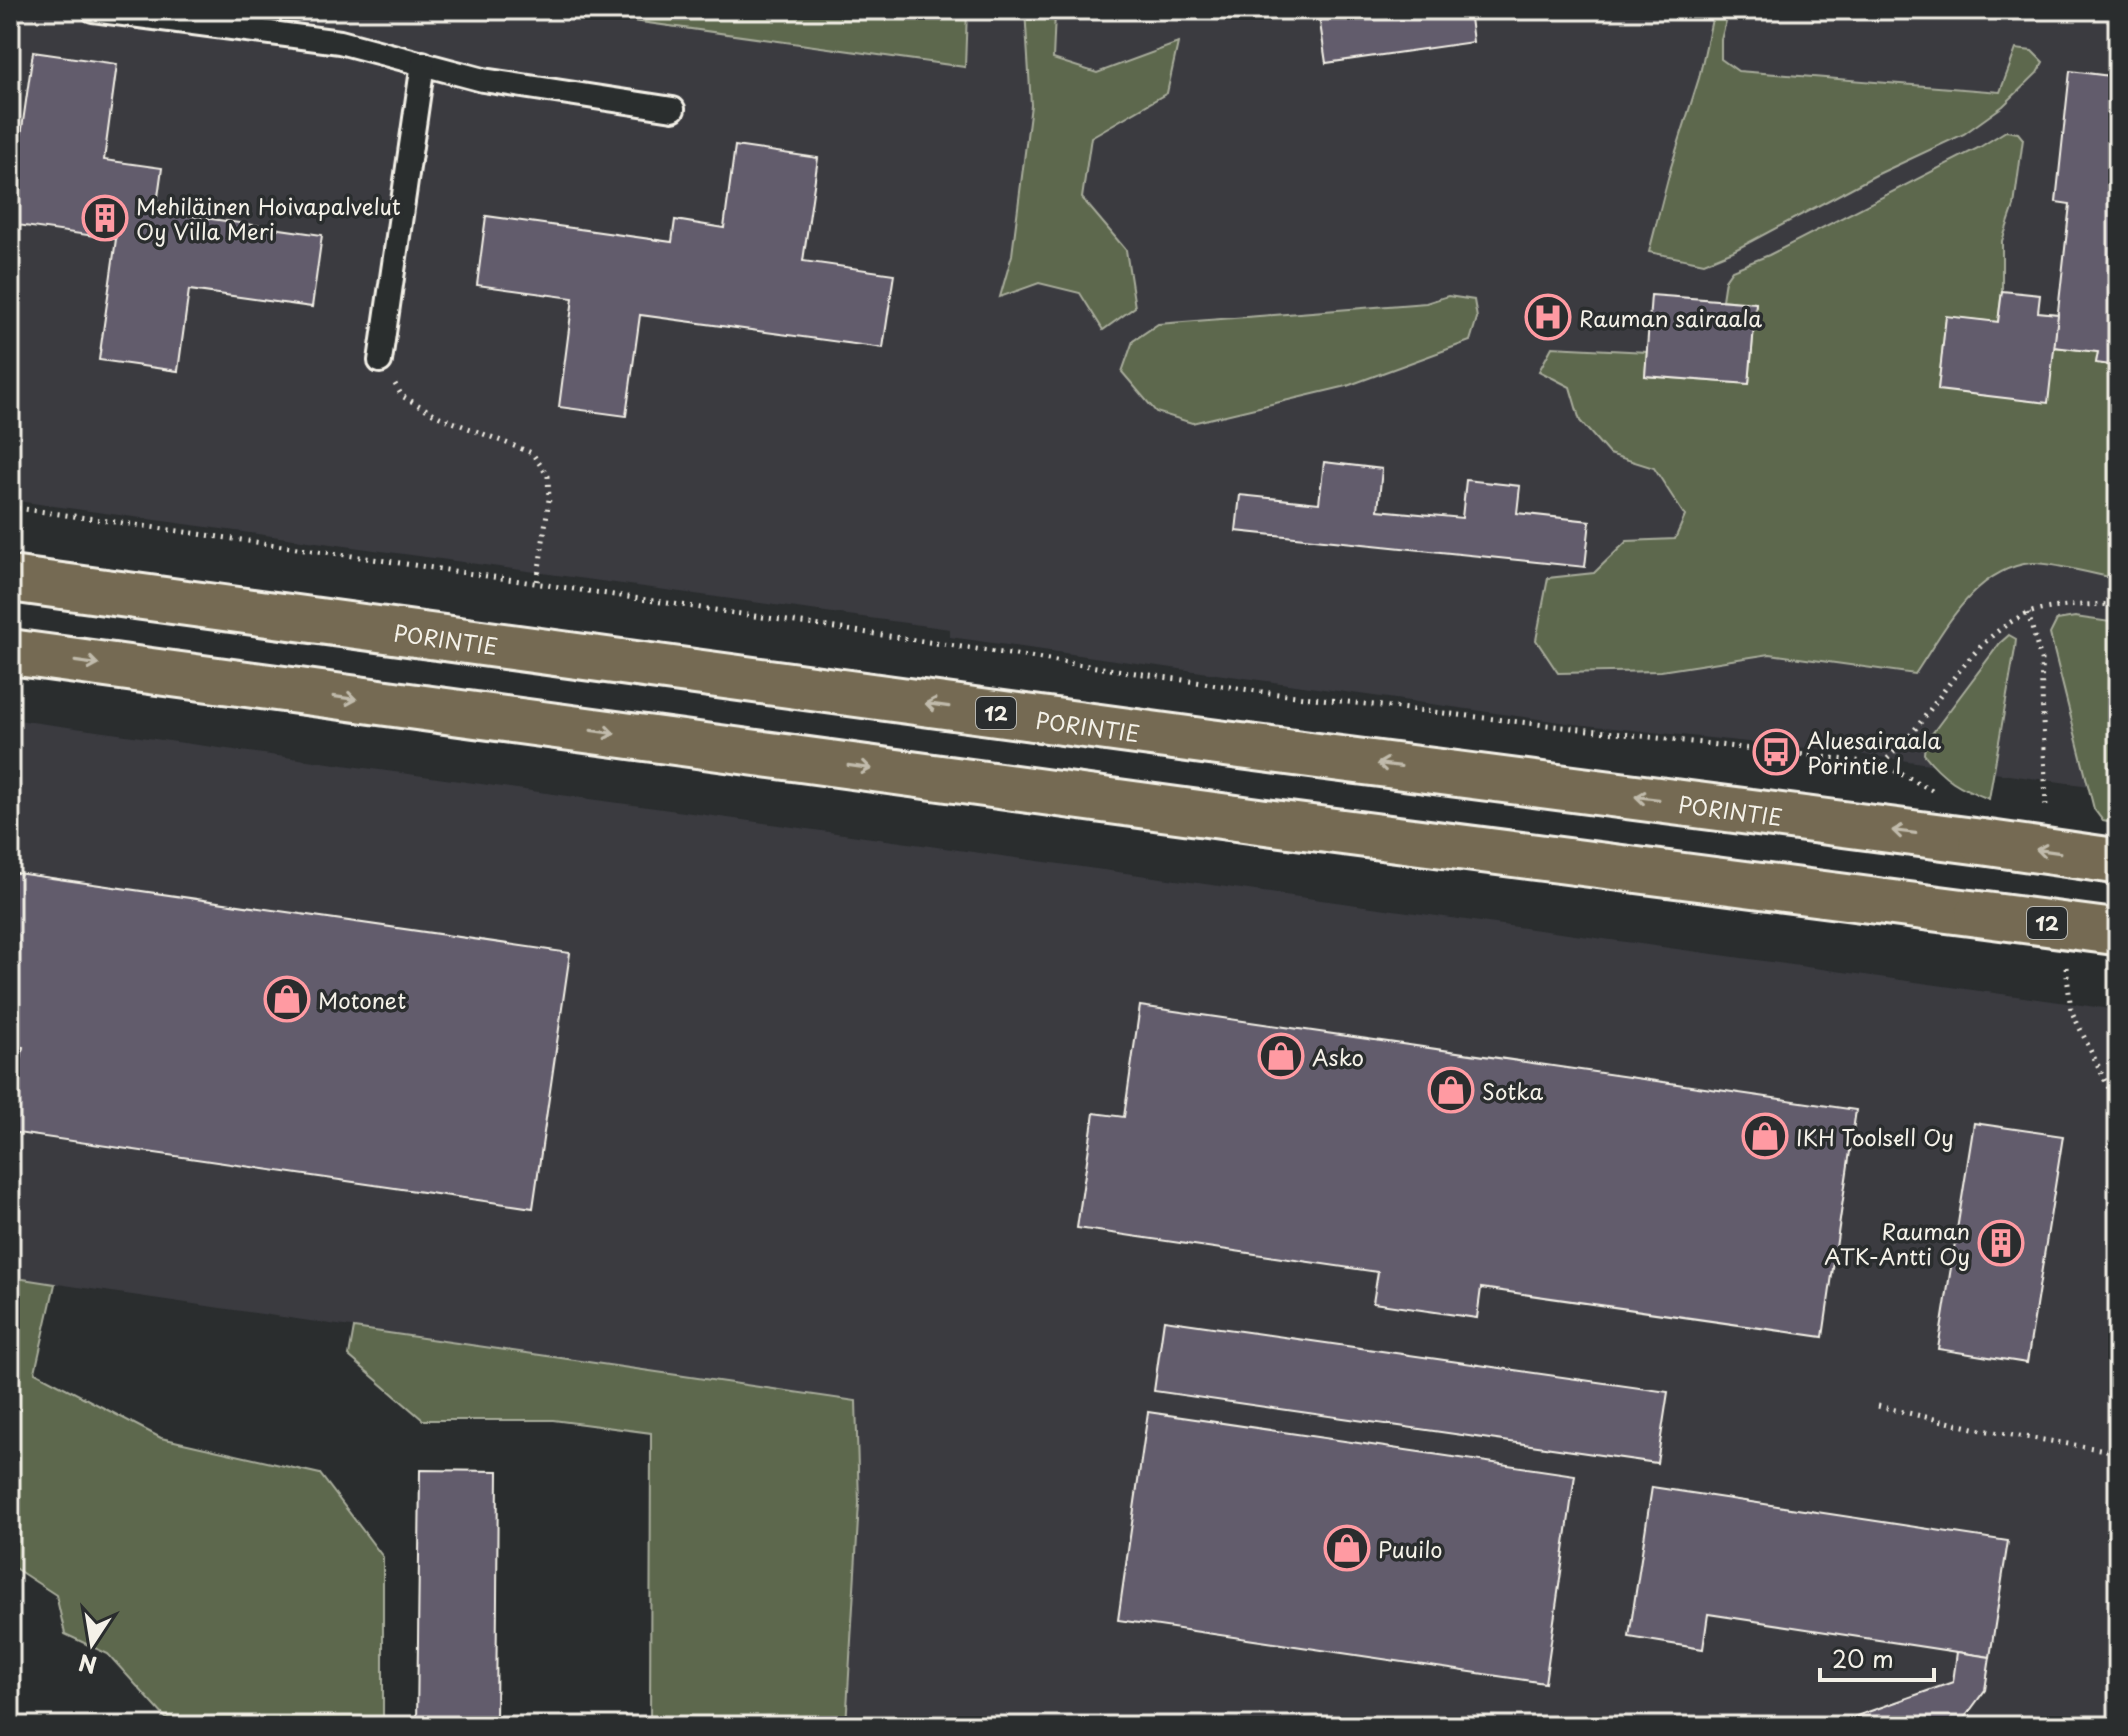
<svg xmlns="http://www.w3.org/2000/svg" width="2128" height="1736" font-family="'Playpen Sans',sans-serif">
  <rect width="100%" height="100%" fill="#2a2d2e"/>
  <filter id="ink" filterUnits="userSpaceOnUse"><feTurbulence type="fractalNoise" baseFrequency=".0125" numOctaves="2"/><feDisplacementMap in="SourceGraphic" scale="16" xChannelSelector="R" yChannelSelector="G"/><feConvolveMatrix kernelMatrix="1 2 1 2 8 2 1 2 1" color-interpolation-filters="sRGB"/></filter>
  <g filter="url(#ink)">
    <g fill="#3b3b41">
      <path d="M10 10H2118V790L1836 751 1575 724 950 637V629L10 500Z"/>
      <path d="M10 719 2118 1010V1726H846L859 1503 856 1401 10 1277Z"/>
    </g>
    <g fill="#5d674e" stroke="#a8ac9b" stroke-width="2">
      <path d="M554 10H967L965 67Z"/>
      <path d="M1025 10H1059L1055 13 1053 59 1097 73 1178 43 1167 93 1091 137 1082 198 1126 250 1135 307 1103 330 1080 293 1039 283 1000 297 1012 255 1031 105Z"/>
      <path d="M1714 10H1729L1721 40V59L1738 71 2000 92 2016 49 2032 51 2043 62 2037 73 2003 106 1964 134 1876 175 1733 251 1704 263 1649 252 1671 167 1699 78Z"/>
      <path d="M2006 131 2018 133 2023 139 2014 206 2002 241V291L1998 322 1946 317 1938 389 2054 347 2098 352 2096 363 2118 366V579C2098 575 2049 562 2032 563 1974 568 1944 631 1915 674L1770 654 1661 671 1558 673 1536 640 1548 578 1594 573 1627 541 1675 539 1685 516 1654 468 1609 454 1580 421 1570 387 1539 371 1552 347 1647 352 1645 376 1749 384 1756 304 1722 300 1725 280 1732 270 1769 255 1980 147Z"/>
      <path d="M1448 296 1474 300 1477 318 1470 341 1347 386 1192 423 1156 412 1122 372 1133 341 1158 324 1426 303Z"/>
      <path d="M2075 617 2118 623V824L2103 821 2094 809 2050 634 2057 620Z"/>
      <path d="M2009 635 2016 639 2015 649 1989 799C1960 788 1944 779 1924 754L1925 743 2000 643Z"/>
      <path d="M10 1277 55 1284 35 1372 161 1438 320 1474 383 1557V1726H173L108 1654 65 1634 56 1595 10 1565Z"/>
      <path d="M354 1328 856 1401 859 1503 846 1726H650L651 1433 553 1420H423L349 1356Z"/>
    </g>
    <g fill="#625b6c" stroke="#f4f1e8" stroke-width="2">
      <path d="M1318 10H1469L1473 42 1326 63Z"/>
      <path d="M33 52 117 64 104 160 162 168 156 211 322 235 312 307 189 290 178 371 99 360 116 239 10 224V142L20 143Z"/>
      <path d="M2070 71 2118 77V366L2096 363 2098 352 2054 347 2070 204 2056 202Z"/>
      <path d="M735 146 818 158 803 261 894 274 883 348 640 315 626 416 559 407 573 298 477 285 486 216 672 242 675 220 724 228Z"/>
      <path d="M2002 291 2040 295 2038 312 2058 314 2048 403 1938 390 1946 316 1998 322Z"/>
      <path d="M1651 295 1756 303 1749 384 1645 376Z"/>
      <path d="M1324 462 1382 469 1378 510 1462 518 1466 480 1520 486 1517 513 1590 521 1585 567 1236 531 1240 495 1319 503Z"/>
      <path d="M10 872 570 953 533 1208 10 1132 23 1047 10 1045Z"/>
      <path d="M1140 1006 1856 1110 1823 1337 1481 1288 1477 1318 1373 1303 1378 1272 1077 1228 1094 1113 1124 1117Z"/>
      <path d="M1974 1123 2063 1136 2027 1363 1938 1349Z"/>
      <path d="M1164 1320 1668 1392 1657 1463 1154 1391Z"/>
      <path d="M1148 1412 1575 1475 1545 1683 1118 1620Z"/>
      <path d="M420 1470 498 1471 496 1726H417Z"/>
      <path d="M1652 1487 2008 1541 1990 1657 1708 1614 1703 1649 1629 1637Z"/>
      <path d="M1957 1652 1990 1657 1985 1690 1963 1720 1946 1726H1828L1953 1682Z"/>
    </g>
    <g fill="none" stroke-linecap="round" stroke-linejoin="round">
      <g stroke="#f4f1e8" stroke-width="28">
        <g id="service">
          <path d="M93 10 340 42 483 80 673 109"/>
          <path d="M380 361 423 63"/>
        </g>
      </g>
      <g stroke="#f4f1e8" stroke-width="50">
        <g id="trunk">
          <path id="s1" d="M10 579 1210 742 1982 842"/>
          <path d="M10 652 1273 823 1978 914"/>
        </g>
      </g>
      <g stroke="#f4f1e8" stroke-width="5" stroke-dasharray="2 6" stroke-linecap="butt">
        <path d="M395 384 402 396 440 417 532 453 548 476 549 499 537 583"/>
        <path d="M10 507 353 556 1270 693 1882 764 1936 792"/>
        <path d="M2028 613 2041 660 2046 810"/>
        <path d="M1882 764C1893 753 1906 741 1916 728 1946 690 1979 634 2026 614 2045 606 2097 603 2118 605"/>
        <path d="M2066 967 2071 1010 2118 1107"/>
        <path d="M1878 1406 1982 1430 2118 1452"/>
      </g>
      <use href="#service" stroke="#2a2d2e" stroke-width="22"/>
      <use href="#trunk" stroke="#746b52" stroke-width="44"/>
      <g stroke="#f4f1e8" stroke-width="50" stroke-linecap="butt">
        <g id="trunk-bridge">
          <path d="M1982 842 2115 861"/>
          <path d="M1978 914 2115 932"/>
        </g>
      </g>
      <use href="#trunk-bridge" stroke="#746b52" stroke-width="44"/>
    </g>
    <defs><path id="oneway-shaft" d="M-6 0H5M1.5-3L5.5 0L1.5 3" fill="none" stroke-width="1.6" stroke-linecap="round" stroke-linejoin="round" transform="scale(2)"/></defs>
    <g stroke="#c1bbac">
      <use href="#oneway-shaft" transform="translate(87 663) rotate(8)"/>
      <use href="#oneway-shaft" transform="translate(345 698) rotate(8)"/>
      <use href="#oneway-shaft" transform="translate(937 705) rotate(-172)"/>
      <use href="#oneway-shaft" transform="translate(603 732) rotate(8)"/>
      <use href="#oneway-shaft" transform="translate(1389 765) rotate(-173)"/>
      <use href="#oneway-shaft" transform="translate(860 767) rotate(8)"/>
      <use href="#oneway-shaft" transform="translate(1647 798) rotate(-173)"/>
      <use href="#oneway-shaft" transform="translate(1904 832) rotate(-173)"/>
      <use href="#oneway-shaft" transform="translate(2048 851) rotate(-172)"/>
    </g>
  </g>
  <defs>
    <g id="building-ring" transform="scale(2.3)"><circle r="9.5" fill="#2a2d2e" stroke="#ff9aa2" stroke-width="1.5"/><path d="M-4-6H4V6H1V3H-1V6H-4ZM-2.5-4.3h1.7v1.8h-1.7ZM.8-4.3h1.7v1.8H.8ZM-2.5-1h1.7V.8h-1.7ZM.8-1h1.7V.8H.8Z" fill="#ff9aa2"/></g>
    <g id="hospital-ring" transform="scale(2.3)"><circle r="9.5" fill="#2a2d2e" stroke="#ff9aa2" stroke-width="1.5"/><path d="M-5-5h3v3.5h4V-5h3V5h-3V1.5h-4V5h-3Z" fill="#ff9aa2"/></g>
    <g id="bus-ring" transform="scale(2.3)"><circle r="9.5" fill="#2a2d2e" stroke="#ff9aa2" stroke-width="1.5"/><path d="M-5-6H5V4H4V6H2V4H-2V6H-4V4H-5ZM-3.5-4V0h7V-4ZM-3.5 1.2v1.5H-2V1.2ZM2 1.2v1.5H3.5V1.2Z" fill="#ff9aa2"/></g>
    <g id="shop-ring" transform="scale(2.3)"><circle r="9.5" fill="#2a2d2e" stroke="#ff9aa2" stroke-width="1.5"/><path d="M-5-2.5h2.3a2.7 3.5 0 0 1 5.4 0H5L5.5 6h-11ZM-1.5-2.5h3a1.5 2.3 0 0 0-3 0Z" fill="#ff9aa2"/></g>
  </defs>
  <g fill-rule="evenodd">
    <use href="#building-ring" x="105" y="218"/>
    <use href="#hospital-ring" x="1548" y="317"/>
    <use href="#bus-ring" x="1776" y="752"/>
    <use href="#shop-ring" x="287" y="999"/>
    <use href="#shop-ring" x="1281" y="1056"/>
    <use href="#shop-ring" x="1451" y="1090"/>
    <use href="#shop-ring" x="1765" y="1136"/>
    <use href="#building-ring" x="2001" y="1243"/>
    <use href="#shop-ring" x="1347" y="1548"/>
  </g>
  <g text-anchor="middle" dominant-baseline="central" stroke-width="7" stroke-linejoin="round" paint-order="stroke">
    <g fill="#2a2d2e" stroke="#b7b6b0" stroke-width="2">
      <rect x="976" y="697" width="40" height="32" rx="6"/>
      <rect x="2027" y="907" width="40" height="32" rx="6"/>
    </g>
    <g font-size="20" font-weight="bold" fill="#f4f1e8">
      <text x="996" y="713">12</text>
      <text x="2047" y="923">12</text>
    </g>
    <g font-size="22" fill="#f4f1e8" stroke="#2a2d2e" text-anchor="start">
      <text x="136" y="205">Mehiläinen Hoivapalvelut<tspan x="136" dy="25">Oy Villa Meri</tspan></text>
      <text x="1579" y="317">Rauman sairaala</text>
      <text x="1807" y="739">Aluesairaala<tspan x="1807" dy="25">Porintie I</tspan></text>
      <text x="318" y="999">Motonet</text>
      <text x="1312" y="1056">Asko</text>
      <text x="1482" y="1090">Sotka</text>
      <text x="1796" y="1136">IKH Toolsell Oy</text>
      <text x="1970" y="1230" text-anchor="end">Rauman<tspan x="1970" dy="25">ATK-Antti Oy</tspan></text>
      <text x="1378" y="1548">Puuilo</text>
    </g>
    <g font-size="22" fill="#f4f1e8" stroke="#2a2d2e">
      <text stroke="none"><textPath href="#s1" startOffset="440">PORINTIE</textPath></text>
      <text stroke="none"><textPath href="#s1" startOffset="1088">PORINTIE</textPath></text>
      <text stroke="none"><textPath href="#s1" startOffset="1736">PORINTIE</textPath></text>
    </g>
  </g>
  <rect width="2128" height="1736" fill="none" stroke="#2a2d2e" stroke-width="40"/>
  <rect x="20" y="20" width="2088" height="1696" fill="none" stroke="#f4f1e8" stroke-width="3" filter="url(#ink)"/>
  <g transform="translate(92 1644) rotate(192)" stroke="#2a2d2e" stroke-width="6" paint-order="stroke">
  <path d="M0-6L14 30L0 20L-14 30Z" fill="#f4f1e8"/>
  <text y="-12" font-size="22" font-weight="bold" text-anchor="middle" fill="#f4f1e8">N</text>
  </g>
  <path d="M1820 1668v12h114v-12" fill="none" stroke="#f4f1e8" stroke-width="4"/>
  <text x="1832" y="1668" font-size="24" fill="#f4f1e8" stroke="#2a2d2e" stroke-width="6" paint-order="stroke">20 m</text>
</svg>
